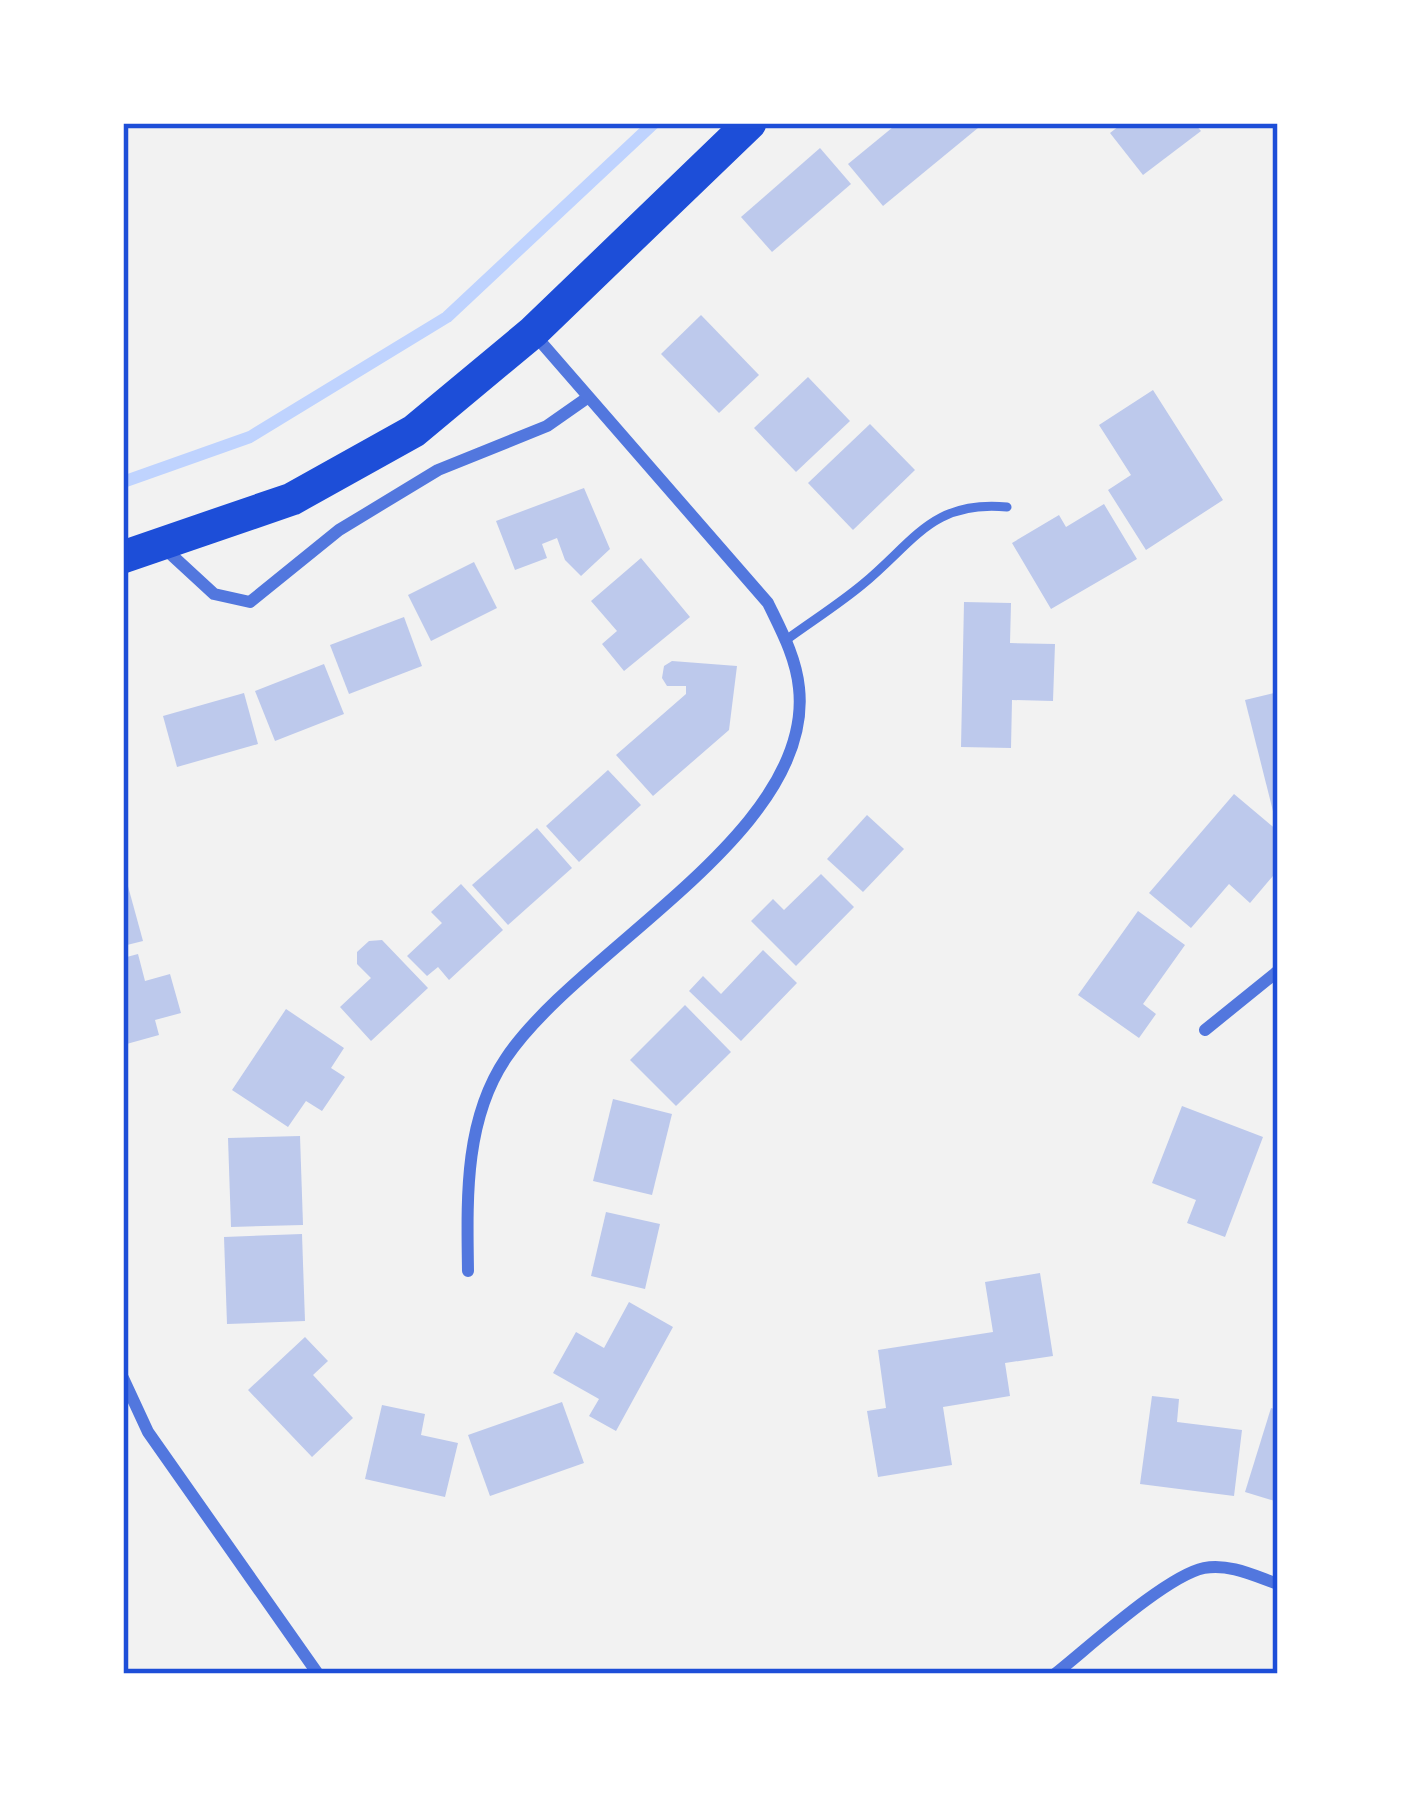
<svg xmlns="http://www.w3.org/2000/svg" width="1401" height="1797" font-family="Karla,sans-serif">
  <rect width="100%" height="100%" fill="#f2f2f2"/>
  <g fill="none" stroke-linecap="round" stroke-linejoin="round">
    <path stroke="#bfd3fe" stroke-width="12" d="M123 482 250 437 447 317 654 123"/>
  </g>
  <g fill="#bdc9ec">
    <path d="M898 123H984L883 206 848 164Z"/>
    <path d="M1123 123H1194L1201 131 1143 175 1110 133Z"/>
    <path d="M820 148 851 184 772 252 741 217Z"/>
    <path d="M701 315 759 375 719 413 661 354Z"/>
    <path d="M808 377 850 421 796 472 754 428Z"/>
    <path d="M1153 390 1223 500 1146 550 1108 490 1131 475 1099 425Z"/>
    <path d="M870 424 915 470 853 530 808 483Z"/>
    <path d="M584 488 610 549 581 576 565 560 557 538 542 544 547 558 515 570 496 521Z"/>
    <path d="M1104 504 1137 559 1051 609 1012 543 1059 515 1066 527Z"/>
    <path d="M641 558 690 617 624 671 602 644 617 631 591 601Z"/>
    <path d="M474 562 497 608 431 641 408 595Z"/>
    <path d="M964 602 1011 603 1010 643 1055 644 1053 701 1012 700 1011 748 961 747Z"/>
    <path d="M404 617 422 666 349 694 330 645Z"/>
    <path d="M672 661 737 666 729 730 653 796 616 755 686 694V686H667L662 678 664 666Z"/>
    <path d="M324 664 344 714 275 741 255 691Z"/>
    <path d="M1278 692V823H1276L1245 700Z"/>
    <path d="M244 693 258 744 177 767 163 716Z"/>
    <path d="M608 770 641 805 579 862 546 826Z"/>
    <path d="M1234 794 1278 831V870L1250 903 1229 884 1191 928 1149 893Z"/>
    <path d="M867 815 904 849 863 892 827 859Z"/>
    <path d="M537 828 572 868 508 925 472 885Z"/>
    <path d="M123 868 143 941 123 946Z"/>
    <path d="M821 874 854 907 796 966 751 921 773 899 784 910Z"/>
    <path d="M461 884 503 930 449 980 438 967 427 976 407 956 442 923 431 912Z"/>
    <path d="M1138 911 1185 945 1143 1004 1156 1014 1139 1038 1078 995Z"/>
    <path d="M382 940 428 988 371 1041 340 1007 371 978 357 964V952L369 941Z"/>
    <path d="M763 950 797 983 741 1041 689 991 703 976 721 994Z"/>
    <path d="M138 954 145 981 170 974 181 1013 155 1020 159 1035 123 1045V958Z"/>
    <path d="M685 1005 731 1052 676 1106 630 1060Z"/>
    <path d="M286 1009 344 1048 331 1068 345 1077 322 1111 306 1101 288 1127 232 1090Z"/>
    <path d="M613 1099 672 1114 652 1195 593 1181Z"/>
    <path d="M1182 1106 1263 1137 1225 1237 1187 1223 1196 1200 1152 1183Z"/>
    <path d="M300 1136 303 1225 231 1227 228 1138Z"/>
    <path d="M606 1212 660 1224 645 1289 591 1276Z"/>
    <path d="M302 1234 305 1321 227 1324 224 1237Z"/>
    <path d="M1040 1273 1053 1356 1005 1363 1010 1396 943 1407 952 1465 878 1477 867 1411 886 1408 878 1350 993 1332 985 1282Z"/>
    <path d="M629 1302 673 1327 616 1431 589 1416 599 1399 553 1373 576 1332 604 1348Z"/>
    <path d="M305 1337 328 1361 313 1375 353 1418 312 1457 248 1390Z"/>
    <path d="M1152 1396 1179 1399 1177 1422 1242 1430 1234 1496 1140 1484Z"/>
    <path d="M562 1402 584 1463 490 1496 468 1435Z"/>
    <path d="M382 1405 425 1414 421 1435 458 1443 445 1497 365 1479Z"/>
    <path d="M1271 1408 1278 1410V1502L1245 1492Z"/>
  </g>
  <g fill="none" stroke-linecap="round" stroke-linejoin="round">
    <path stroke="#5277de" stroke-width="9" d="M786 640C812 621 839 604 863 584 915 541 932 500 1007 507"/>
    <g stroke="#5277de" stroke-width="12">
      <path d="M163 547 214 594 250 602 339 530 438 470 547 426 587 398"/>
      <path d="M1205 1030 1278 971"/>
      <path d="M468 1271C467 1199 464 1120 506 1058 579 949 815 832 799 688 796 657 781 630 768 603L533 333"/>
      <path d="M123 1378 148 1432 318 1674"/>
      <path d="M1055 1674C1088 1648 1166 1576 1204 1568 1229 1563 1255 1576 1278 1584"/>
    </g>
    <path stroke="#1d4ed8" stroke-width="33" d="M123 557 292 499 414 431 533 332 750 123"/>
  </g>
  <rect width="1401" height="1797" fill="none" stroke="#ffffff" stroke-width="252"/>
  <rect x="126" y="126" width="1149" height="1545" fill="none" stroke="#1d4ed8" stroke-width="4.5"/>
</svg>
